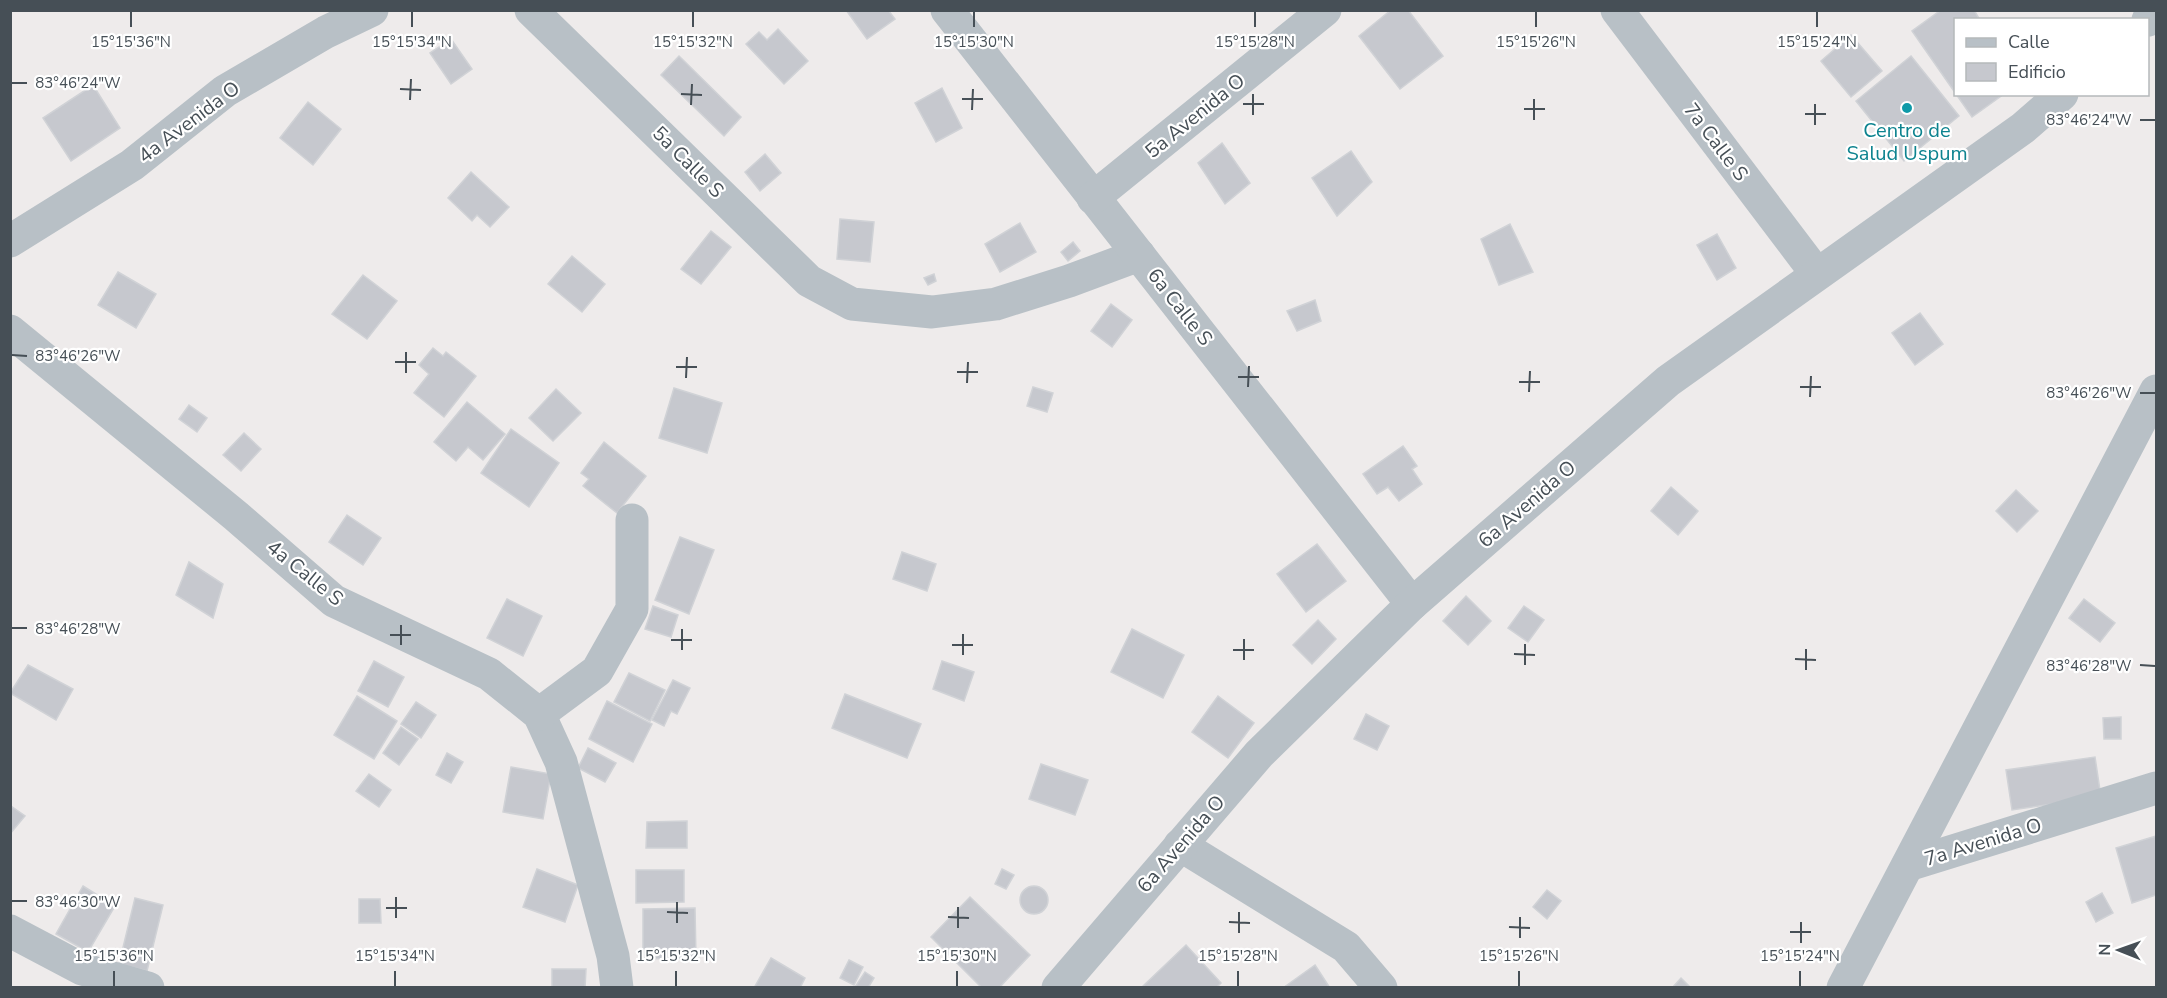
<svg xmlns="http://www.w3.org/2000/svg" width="2167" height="998" font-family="'Nunito Sans',sans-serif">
  <rect width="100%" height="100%" fill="#eeebeb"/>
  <g fill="#c6c8ce" stroke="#d0d2d6" stroke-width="1.5">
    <path d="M846 10H888L895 19 867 39Z"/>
    <path d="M1391 10H1408L1443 56 1400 89 1359 36Z"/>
    <path d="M1941 10H1974L1980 20H1956V94L1912 31Z"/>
    <path d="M778 29 808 61 784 84 746 44 759 32 767 40Z"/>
    <path d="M1851 35 1882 71 1851 97 1821 61Z"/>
    <path d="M451 39 472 69 451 84 430 53Z"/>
    <path d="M679 56 741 117 724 136 661 75Z"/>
    <path d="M1911 56 1959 116 1904 161 1856 101Z"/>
    <path d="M93 85 120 128 71 161 43 118Z"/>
    <path d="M942 88 962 128 936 142 915 103Z"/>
    <path d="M1956 94H2004L1972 117Z"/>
    <path d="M308 102 341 129 313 165 280 138Z"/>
    <path d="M1222 143 1250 183 1225 204 1198 163Z"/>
    <path d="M1351 151 1372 182 1337 216 1312 178Z"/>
    <path d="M765 154 781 173 760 191 745 172Z"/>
    <path d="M471 172 509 207 490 227 477 215 472 221 448 198Z"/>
    <path d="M840 219 874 222 870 262 837 259Z"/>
    <path d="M1020 223 1036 252 1000 272 985 244Z"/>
    <path d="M1510 224 1533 272 1499 285 1481 239Z"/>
    <path d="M711 231 731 247 701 284 681 269Z"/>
    <path d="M1717 234 1736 268 1717 280 1697 245Z"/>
    <path d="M1073 242 1080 251 1068 261 1061 252Z"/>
    <path d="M572 256 605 284 582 312 548 284Z"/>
    <path d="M118 272 156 294 136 328 98 305Z"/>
    <path d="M934 274 936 281 928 285 924 278Z"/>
    <path d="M363 275 397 301 367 339 332 314Z"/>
    <path d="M1315 300 1321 321 1297 331 1287 311Z"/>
    <path d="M1111 304 1132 320 1112 347 1091 331Z"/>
    <path d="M1920 313 1943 344 1915 365 1892 333Z"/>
    <path d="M433 348 443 356 446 352 476 376 444 417 414 393 429 374 419 365Z"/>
    <path d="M1033 387 1053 393 1047 412 1027 406Z"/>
    <path d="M674 388 722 403 707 453 659 438Z"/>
    <path d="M556 389 581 413 553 441 529 418Z"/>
    <path d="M467 402 505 434 483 460 468 447 456 461 434 442Z"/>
    <path d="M189 405 207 418 197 432 179 419Z"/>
    <path d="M511 429 559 463 529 507 481 473Z"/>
    <path d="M244 433 261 449 241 471 223 455Z"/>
    <path d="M604 442 646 476 617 513 583 486 589 479 581 473Z"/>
    <path d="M1403 446 1417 466 1412 469 1422 484 1399 501 1388 487 1377 494 1363 474Z"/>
    <path d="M1671 487 1698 511 1678 535 1651 511Z"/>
    <path d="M2016 490 2038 511 2017 532 1996 511Z"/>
    <path d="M347 515 381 538 363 565 329 542Z"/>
    <path d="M680 537 714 550 689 614 655 600Z"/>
    <path d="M1317 544 1346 581 1306 612 1277 574Z"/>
    <path d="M902 552 936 564 927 591 893 579Z"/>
    <path d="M189 562 223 584 213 618 176 595Z"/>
    <path d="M1466 596 1491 621 1468 645 1443 621Z"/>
    <path d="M507 599 542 616 523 656 487 638Z"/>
    <path d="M2084 599 2115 623 2100 642 2069 618Z"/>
    <path d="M653 606 678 615 671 637 645 629Z"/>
    <path d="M1524 606 1544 620 1528 642 1508 628Z"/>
    <path d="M1318 620 1336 639 1312 664 1293 645Z"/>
    <path d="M1132 629 1184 655 1163 698 1111 672Z"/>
    <path d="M374 661 404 677 388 707 358 691Z"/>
    <path d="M942 661 974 672 964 701 933 689Z"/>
    <path d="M28 665 73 689 56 720 10 693Z"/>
    <path d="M629 673 665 690 650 721 614 702Z"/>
    <path d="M673 680 690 688 677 714 671 711 664 726 652 720Z"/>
    <path d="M845 694 921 724 907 758 832 728Z"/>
    <path d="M357 696 397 721 374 759 334 735Z"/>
    <path d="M1218 696 1254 723 1228 758 1192 732Z"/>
    <path d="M607 701 652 724 633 762 589 739Z"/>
    <path d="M416 702 436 715 421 738 401 724Z"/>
    <path d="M1366 714 1389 726 1377 750 1354 739Z"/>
    <path d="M2121 717V739H2104L2103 718Z"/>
    <path d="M401 727 418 739 399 765 383 753Z"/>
    <path d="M588 748 616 763 605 782 578 768Z"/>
    <path d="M447 753 463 762 451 783 436 775Z"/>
    <path d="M2095 757 2101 797 2012 810 2006 770Z"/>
    <path d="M1041 764 1088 780 1075 815 1029 799Z"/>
    <path d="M511 767 551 774 543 819 503 812Z"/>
    <path d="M369 774 391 790 379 807 356 791Z"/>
    <path d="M11 806 25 816 10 834V806Z"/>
    <path d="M687 821V848H646L647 822Z"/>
    <path d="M2156 836V895L2132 903 2116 848Z"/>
    <path d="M537 869 578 885 565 922 523 907Z"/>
    <path d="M1002 869 1014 875 1006 889 995 884Z"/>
    <path d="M636 870H684V902L636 903Z"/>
    <path d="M83 886 115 906 88 952 56 934Z"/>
    <circle cx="1034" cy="900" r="14"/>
    <path d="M1547 890 1561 901 1547 919 1533 907Z"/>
    <path d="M2102 893 2113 913 2096 922 2086 902Z"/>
    <path d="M970 897 1030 955 999 988H982L931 937Z"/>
    <path d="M135 898 163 905 147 971 119 964Z"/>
    <path d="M359 899H380L381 923H359Z"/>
    <path d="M695 908 696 958 643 959V909Z"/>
    <path d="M1186 945 1221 983 1216 988H1141Z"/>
    <path d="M771 958 805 978 800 988H754Z"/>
    <path d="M849 960 863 967 854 985 840 978Z"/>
    <path d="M1315 965 1330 988H1283Z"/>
    <path d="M552 969H586L585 988H552Z"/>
    <path d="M865 972 874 978 868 988 855 987Z"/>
    <path d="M1681 978 1691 988H1672Z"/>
  </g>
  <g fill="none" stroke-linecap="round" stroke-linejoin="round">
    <g stroke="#b8c0c6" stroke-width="33">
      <path d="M531 10 809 281 852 304 932 312 996 304 1069 281 1139 255"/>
      <path d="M947 10 1412 604"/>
      <path d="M1617 10 1816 273"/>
      <path d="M2148 20 2156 13"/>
      <path d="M1093 198 1325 10"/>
      <path d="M10 241 132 165 225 91 326 32 372 10"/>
      <path d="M10 331 236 516 334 601 489 674 539 714 561 762 613 956 617 988"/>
      <path d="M539 714 597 671 632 609V520"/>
      <path d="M1180 845 1346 947 1381 988"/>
      <path d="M1908 865 2156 788"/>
      <path d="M10 931 82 969 148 988"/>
      <path d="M1058 988 1259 754 1412 604 1668 381 2023 128 2062 94"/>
      <path d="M1843 988 2156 391"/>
    </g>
  </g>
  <path fill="none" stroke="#464f56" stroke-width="2" d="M131 27V12M412 27V12M693 27V12M974 27V12M1255 27V12M1536 27V12M1817 27V12M12 83H27M400 89 421 90M681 94 702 95M962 99H983M410 100 411 79M1243 104H1264M691 105 692 84M1524 109H1545M972 110 973 89M1805 114H1826M1253 115V94M1534 120V99M2140 120H2155M1815 125V104M12 355 27 356M395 362H416M676 367H697M957 372H978M406 373V352M1238 377H1259M686 378 687 357M1519 382H1540M967 383 968 362M1248 387 1249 366M1800 387H1821M1529 392 1530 371M2140 393H2155M1810 397 1811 376M12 628H27M390 635H411M671 640H692M401 645V625M952 645H973M682 650V629M1233 650H1254M1514 654 1535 655M963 655V634M1795 659 1816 660M1244 660V639M1525 665V644M2140 665 2155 666M1806 670V649M12 901H27M386 908H407M667 912 688 913M948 917 969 918M396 918V897M1229 922 1250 923M677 923V902M1509 927 1530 928M958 928V907M1790 932H1811M1239 933V912M1520 938V917M1801 943V922M114 986V971M395 986V971M676 986V971M957 986V971M1238 986V971M1519 986V971M1800 986V971"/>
  <circle fill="#0f9aa8" stroke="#fff" stroke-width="2" cx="1907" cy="108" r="6"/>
  <g text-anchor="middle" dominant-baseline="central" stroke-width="4.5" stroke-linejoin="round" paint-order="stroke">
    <g font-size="20" fill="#464f56" stroke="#fff">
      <text transform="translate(1195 116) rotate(-39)">5a Avenida O</text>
      <text transform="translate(189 122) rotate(-37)">4a Avenida O</text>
      <text transform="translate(1716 142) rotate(53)">7a Calle S</text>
      <text transform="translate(688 162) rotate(45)">5a Calle S</text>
      <text transform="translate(1180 307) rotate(52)">6a Calle S</text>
      <text transform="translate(1527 504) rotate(-41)">6a Avenida O</text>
      <text transform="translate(305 573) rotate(39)">4a Calle S</text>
      <text transform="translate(1983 842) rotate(-17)">7a Avenida O</text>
      <text transform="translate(1181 844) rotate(-49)">6a Avenida O</text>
    </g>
    <g font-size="20" fill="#0d838f" stroke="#fff">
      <text x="1907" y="130">Centro de<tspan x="1907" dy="23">Salud Uspum</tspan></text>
    </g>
  </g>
  <g font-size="15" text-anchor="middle" fill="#464f56" stroke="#fff" stroke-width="4.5" stroke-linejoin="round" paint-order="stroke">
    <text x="131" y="47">15°15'36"N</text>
    <text x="412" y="47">15°15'34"N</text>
    <text x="693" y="47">15°15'32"N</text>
    <text x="974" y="47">15°15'30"N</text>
    <text x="1255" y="47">15°15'28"N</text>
    <text x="1536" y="47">15°15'26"N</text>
    <text x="1817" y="47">15°15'24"N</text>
    <text x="78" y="88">83°46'24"W</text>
    <text x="2089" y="125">83°46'24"W</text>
    <text x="78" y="361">83°46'26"W</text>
    <text x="2089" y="398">83°46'26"W</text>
    <text x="78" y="634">83°46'28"W</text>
    <text x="2089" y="671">83°46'28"W</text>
    <text x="78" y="907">83°46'30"W</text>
    <text x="114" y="961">15°15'36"N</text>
    <text x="395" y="961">15°15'34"N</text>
    <text x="676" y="961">15°15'32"N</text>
    <text x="957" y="961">15°15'30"N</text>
    <text x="1238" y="961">15°15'28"N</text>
    <text x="1519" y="961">15°15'26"N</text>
    <text x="1800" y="961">15°15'24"N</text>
  </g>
  <rect width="2167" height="998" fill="none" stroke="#464f56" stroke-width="24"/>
  <rect x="1954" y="18" width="195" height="78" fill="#ffffff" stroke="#b5b9bb" stroke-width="1.5"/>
  <rect x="1966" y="38" width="30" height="9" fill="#b8c0c6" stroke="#b5b9bb" stroke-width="1.5"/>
  <text x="2008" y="48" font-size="18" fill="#464f56">Calle</text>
  <rect x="1966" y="63" width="30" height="18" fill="#c6c8ce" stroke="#b5b9bb" stroke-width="1.5"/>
  <text x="2008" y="78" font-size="18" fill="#464f56">Edificio</text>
  <g transform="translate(2119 950) rotate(271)" stroke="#ffffff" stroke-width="4.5" paint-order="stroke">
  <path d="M0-4.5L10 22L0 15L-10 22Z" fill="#464f56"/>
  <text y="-9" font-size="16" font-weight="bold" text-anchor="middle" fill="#464f56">N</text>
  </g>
</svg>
